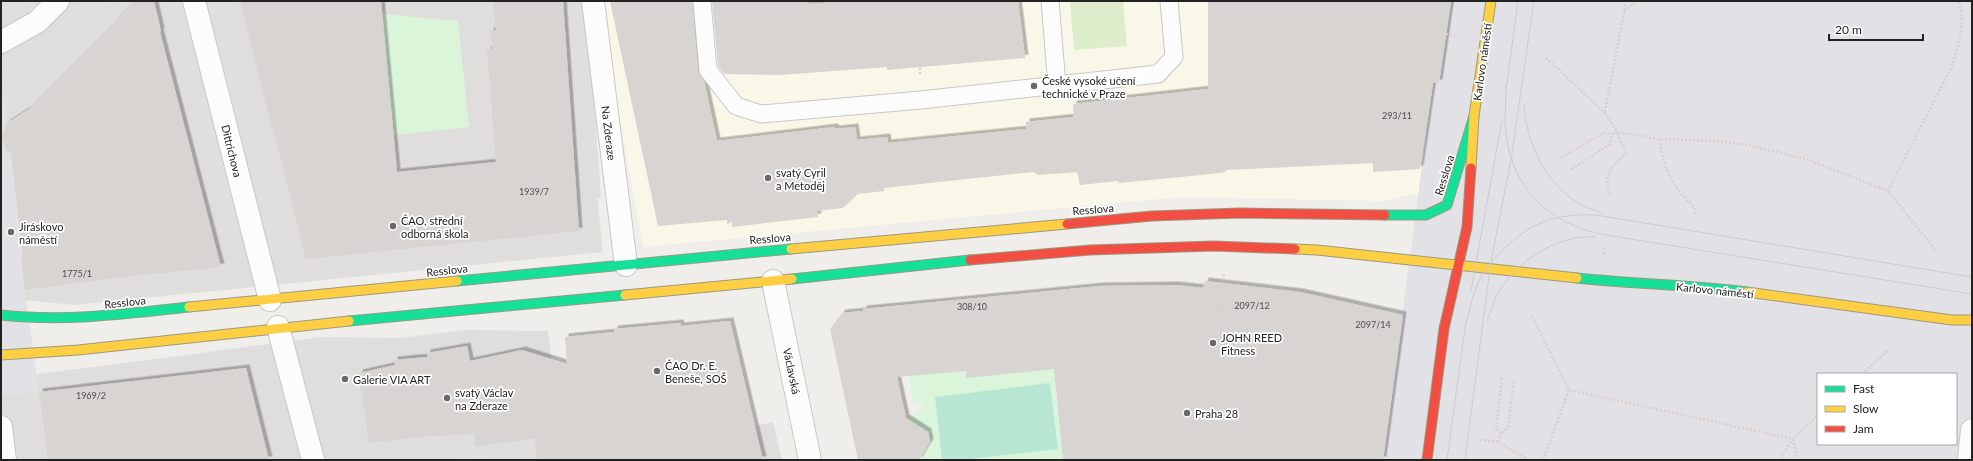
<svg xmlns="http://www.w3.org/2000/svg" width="1973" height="461" font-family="Lato,sans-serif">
  <defs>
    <filter id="shadow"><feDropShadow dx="3.5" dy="-3.5" stdDeviation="0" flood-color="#0004"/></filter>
  </defs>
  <rect width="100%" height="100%" fill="#f0eeeb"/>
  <g fill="#dfdedc">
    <path d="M1 1H576L603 252 74 305 13 299 1 217Z"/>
    <path d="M322 337 341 460H1V379Z"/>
    <path d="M527 418 755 426 773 422 782 460H447L527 453Z"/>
  </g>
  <path fill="#f8f7e8" d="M598 1H1467L1428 191 1381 201 1181 197 643 247Z"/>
  <path fill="#dededc" d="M464 330 548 331 557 413 527 418V453L447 460H341L322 337 401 338Z"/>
  <path fill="#ddeccb" d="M1070 1H1130L1123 2 1127 46 1074 50Z"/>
  <g fill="#daf5da">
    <path d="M382 14 458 21 469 127 393 135Z"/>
    <path d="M1052 347 1063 460H916L930 442 928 432 920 427 909 429 906 417 917 414 916 410 923 409 921 401 914 403 908 374 936 358 937 374 966 371V377Z"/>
  </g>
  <path fill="#b7e6d2" d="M1050 383 1058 449 962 460H942L935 397Z"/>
  <g fill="#e0dfde">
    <path d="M1 1H31L7 20 1 7Z"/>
    <path d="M80 1H111L1 116V83Z"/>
    <path d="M170 1H190L255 259 237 262Z"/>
    <path d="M205 1H228L290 254 269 258Z"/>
    <path d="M576 1H587L601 198 590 199Z"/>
  </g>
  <g fill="#e2e1e5" fill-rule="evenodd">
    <path d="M1451 1H1972V460H1383L1433 83H1439ZM1818 374H1956V444H1818Z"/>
    <path d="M1 81 7 123 2 137 6 150 11 153 23 258 24 284 39 392 1 396Z"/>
  </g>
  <g fill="#d7d4d2" filter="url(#shadow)">
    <path d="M134 1H154L161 31 160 32 221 267 122 277 25 290 21 258H23L11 153 6 150 2 137 7 123 29 109 118 20 116 19Z"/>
    <path d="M240 1H381L397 172 496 162 487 50 492 49 490 31 496 30 493 1H563L579 231 306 259Z"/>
    <path d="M610 1H692L698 71 704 81 717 141 834 127 836 129 855 127 857 140 887 137 888 143 1026 129V122L1074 117 1073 104 1208 89V1H1451L1439 83H1433L1420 169 1373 172V163L1226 170V172L1201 175 1119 183 1118 181 1080 185 1077 172 1038 175 1033 172 884 188V191L857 194 843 208 817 211 818 217 732 227V222L727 224V220L658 226Z"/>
    <path d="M712 1H808L809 4 850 1H1018L1025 58 887 70V67L781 75 724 74 718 66Z"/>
    <path d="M1205 281 1300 292 1403 315 1383 460H1063L1054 369 966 378V371L897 377 906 418 928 432 930 442 919 460H858L830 329 842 313 863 311V309L1100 286 1176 285 1203 288Z"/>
    <path d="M730 321 763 460H537L535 438 475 447 474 434 417 437 369 443 359 373 395 365 394 360 427 357V353L467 346 470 361 522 350 567 364 565 337 614 332V329L680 323 681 326Z"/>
    <path d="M246 368 269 460H48L39 392Z"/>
  </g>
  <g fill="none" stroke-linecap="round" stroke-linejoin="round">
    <g stroke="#c9c8c7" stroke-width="19">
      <g id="lane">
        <path d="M702 1 708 70 736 106 761 114 921 100 1158 74 1174 57 1169 1"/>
        <path d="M1050 1 1057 86"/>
      </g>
    </g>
    <g stroke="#c9c8c7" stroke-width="24">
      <g id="street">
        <path d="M194 1 270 300"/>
        <path d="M593 1 626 265"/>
        <path d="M1 42 37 22 58 1"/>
        <path d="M773 281 810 460"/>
        <path d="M278 327 313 460"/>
        <path d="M1 427 5 460"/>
        <path d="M1969 460 1972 430"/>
      </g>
    </g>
    <g stroke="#999a82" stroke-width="11">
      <g id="fast">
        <path d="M1385 215H1426L1447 205 1474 116"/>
        <path d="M1577 278C1634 284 1691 285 1747 292"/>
        <path d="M792 279 970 260"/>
        <path d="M457 281 791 249"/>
        <path d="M1 315C65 322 125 314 189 307"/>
        <path d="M349 321 625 295"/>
      </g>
    </g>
    <g stroke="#999a82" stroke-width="11">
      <g id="slow">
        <path d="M1471 168 1474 116 1491 1"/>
        <path d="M791 249 1067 224"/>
        <path d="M1295 249 1317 250 1577 278"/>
        <path d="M1747 292 1952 320H1972"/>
        <path d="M625 295 792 279"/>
        <path d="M189 307 457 281"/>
        <path d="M1 355 78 350 349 321"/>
      </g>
    </g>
    <g stroke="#999a82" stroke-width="11">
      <g id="jam">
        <path d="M1067 224 1152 216 1240 213 1385 215"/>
        <path d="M970 260 1090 250 1214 246 1295 249"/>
        <path d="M1427 460 1444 329 1467 227 1471 168"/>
      </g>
    </g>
    <g stroke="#dccecd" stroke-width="2.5" stroke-dasharray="2 2" stroke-linecap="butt">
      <path d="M1624 11 1637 1"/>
      <path d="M1446 34 1455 36"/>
      <path d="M1543 55 1605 113 1617 132 1659 139 1719 141 1748 145 1806 159 1888 191 1935 249"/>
      <path d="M920 68V76"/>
      <path d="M1605 112 1626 1"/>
      <path d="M1659 139C1665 172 1671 185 1695 208L1694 214"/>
      <path d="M1562 157 1603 133 1613 134 1609 145 1570 170"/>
      <path d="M1888 191 1952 66C1958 46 1967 21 1958 1"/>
      <path d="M1610 195C1602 174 1612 167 1626 153L1617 132 1613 134"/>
      <path d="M1604 254 1605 247"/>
      <path d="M1220 307 1234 308"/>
      <path d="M1532 316 1569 390 1793 439"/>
      <path d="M1218 320 1224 273"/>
      <path d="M1862 374 1887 351"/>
      <path d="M1502 378 1496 428 1501 434 1508 428 1514 379"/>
      <path d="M1793 439 1797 460"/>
      <path d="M1480 440 1498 442 1528 460"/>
      <path d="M1498 442 1501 434"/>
      <path d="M1543 460 1569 390"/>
      <path d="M1779 460 1793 439 1818 415"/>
    </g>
    <use href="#lane" stroke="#fdfcfc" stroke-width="17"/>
    <use href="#street" stroke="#fdfcfc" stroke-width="22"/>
    <use href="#fast" stroke="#16e098" stroke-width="9"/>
    <use href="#slow" stroke="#ffcf43" stroke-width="9"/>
    <use href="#jam" stroke="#f24e42" stroke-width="9"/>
    <g stroke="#ccc" stroke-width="1">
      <path d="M1506 86C1506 98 1505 110 1505 123 1508 185 1546 224 1606 235L1972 294"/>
      <path d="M1506 90 1518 1"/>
      <path d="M1524 105C1527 151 1554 200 1600 212"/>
      <path d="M1471 291 1502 120"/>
      <path d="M1487 321C1490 312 1493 303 1497 295 1516 261 1557 234 1596 237"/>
      <path d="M1465 326C1470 310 1473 292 1481 276 1486 267 1493 260 1500 253 1528 223 1555 213 1596 215L1972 277"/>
      <path d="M1447 460 1466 321"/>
      <path d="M1465 460 1491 261 1511 160 1534 1"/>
    </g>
  </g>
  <g fill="#6a6968" stroke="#fff" stroke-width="1.5">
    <circle cx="1034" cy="86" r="4"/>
    <circle cx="768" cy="178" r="4"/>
    <circle cx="393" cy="226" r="4"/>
    <circle cx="11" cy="232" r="4"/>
    <circle cx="1213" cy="343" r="4"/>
    <circle cx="657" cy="371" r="4"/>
    <circle cx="345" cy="379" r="4"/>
    <circle cx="447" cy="398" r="4"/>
    <circle cx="1187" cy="413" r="4"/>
  </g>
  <g text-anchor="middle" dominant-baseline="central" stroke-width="3.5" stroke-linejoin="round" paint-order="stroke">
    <g font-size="9" fill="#4f4e4e">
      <text x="1397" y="115">293/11</text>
      <text x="534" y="191">1939/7</text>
      <text x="77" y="273">1775/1</text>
      <text x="1252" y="305">2097/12</text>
      <text x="972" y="306">308/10</text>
      <text x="1373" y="324">2097/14</text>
      <text x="91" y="395">1969/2</text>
    </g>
    <g font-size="11" fill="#222" stroke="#fff">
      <text transform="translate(1482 62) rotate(-82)">Karlovo náměstí</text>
      <text transform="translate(609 133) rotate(83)">Na Zderaze</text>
      <text transform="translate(232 151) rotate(76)">Dittrichova</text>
      <text transform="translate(1444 175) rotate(-73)">Resslova</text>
      <text transform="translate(1093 209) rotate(-5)">Resslova</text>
      <text transform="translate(770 238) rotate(-5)">Resslova</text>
      <text transform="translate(447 270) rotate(-6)">Resslova</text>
      <text transform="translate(1715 290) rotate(6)">Karlovo náměstí</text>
      <text transform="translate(125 302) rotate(-6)">Resslova</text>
      <text transform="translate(792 371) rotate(78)">Václavská</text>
    </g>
    <g font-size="11" fill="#222" stroke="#fff" text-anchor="start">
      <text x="1042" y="80">České vysoké učení<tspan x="1042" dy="13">technické v Praze</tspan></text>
      <text x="776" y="172">svatý Cyril<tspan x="776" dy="13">a Metoděj</tspan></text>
      <text x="401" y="220">ČAO, střední<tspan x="401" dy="13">odborná škola</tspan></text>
      <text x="19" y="226">Jiráskovo<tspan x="19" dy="13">náměstí</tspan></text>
      <text x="1221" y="337">JOHN REED<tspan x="1221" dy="13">Fitness</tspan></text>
      <text x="665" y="365">ČAO Dr. E.<tspan x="665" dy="13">Beneše, SOŠ</tspan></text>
      <text x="353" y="379">Galerie VIA ART</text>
      <text x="455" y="392">svatý Václav<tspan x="455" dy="13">na Zderaze</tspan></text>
      <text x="1195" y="413">Praha 28</text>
    </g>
  </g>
  <rect width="1973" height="461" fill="none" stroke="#222222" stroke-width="4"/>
  <rect x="1817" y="373" width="140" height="72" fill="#ffffff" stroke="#a7a7a7"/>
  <rect x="1825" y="386" width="20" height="6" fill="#16e098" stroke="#a7a7a7"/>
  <text x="1853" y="393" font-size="12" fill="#222222">Fast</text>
  <rect x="1825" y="406" width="20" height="6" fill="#ffcf43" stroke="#a7a7a7"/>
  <text x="1853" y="413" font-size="12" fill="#222222">Slow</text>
  <rect x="1825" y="426" width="20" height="6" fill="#f24e42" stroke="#a7a7a7"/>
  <text x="1853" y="433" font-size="12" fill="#222222">Jam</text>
  <path d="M1829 34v6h94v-6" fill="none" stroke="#222222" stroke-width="2"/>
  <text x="1835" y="34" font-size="12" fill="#222222" stroke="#ffffff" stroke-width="3" paint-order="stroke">20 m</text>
</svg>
